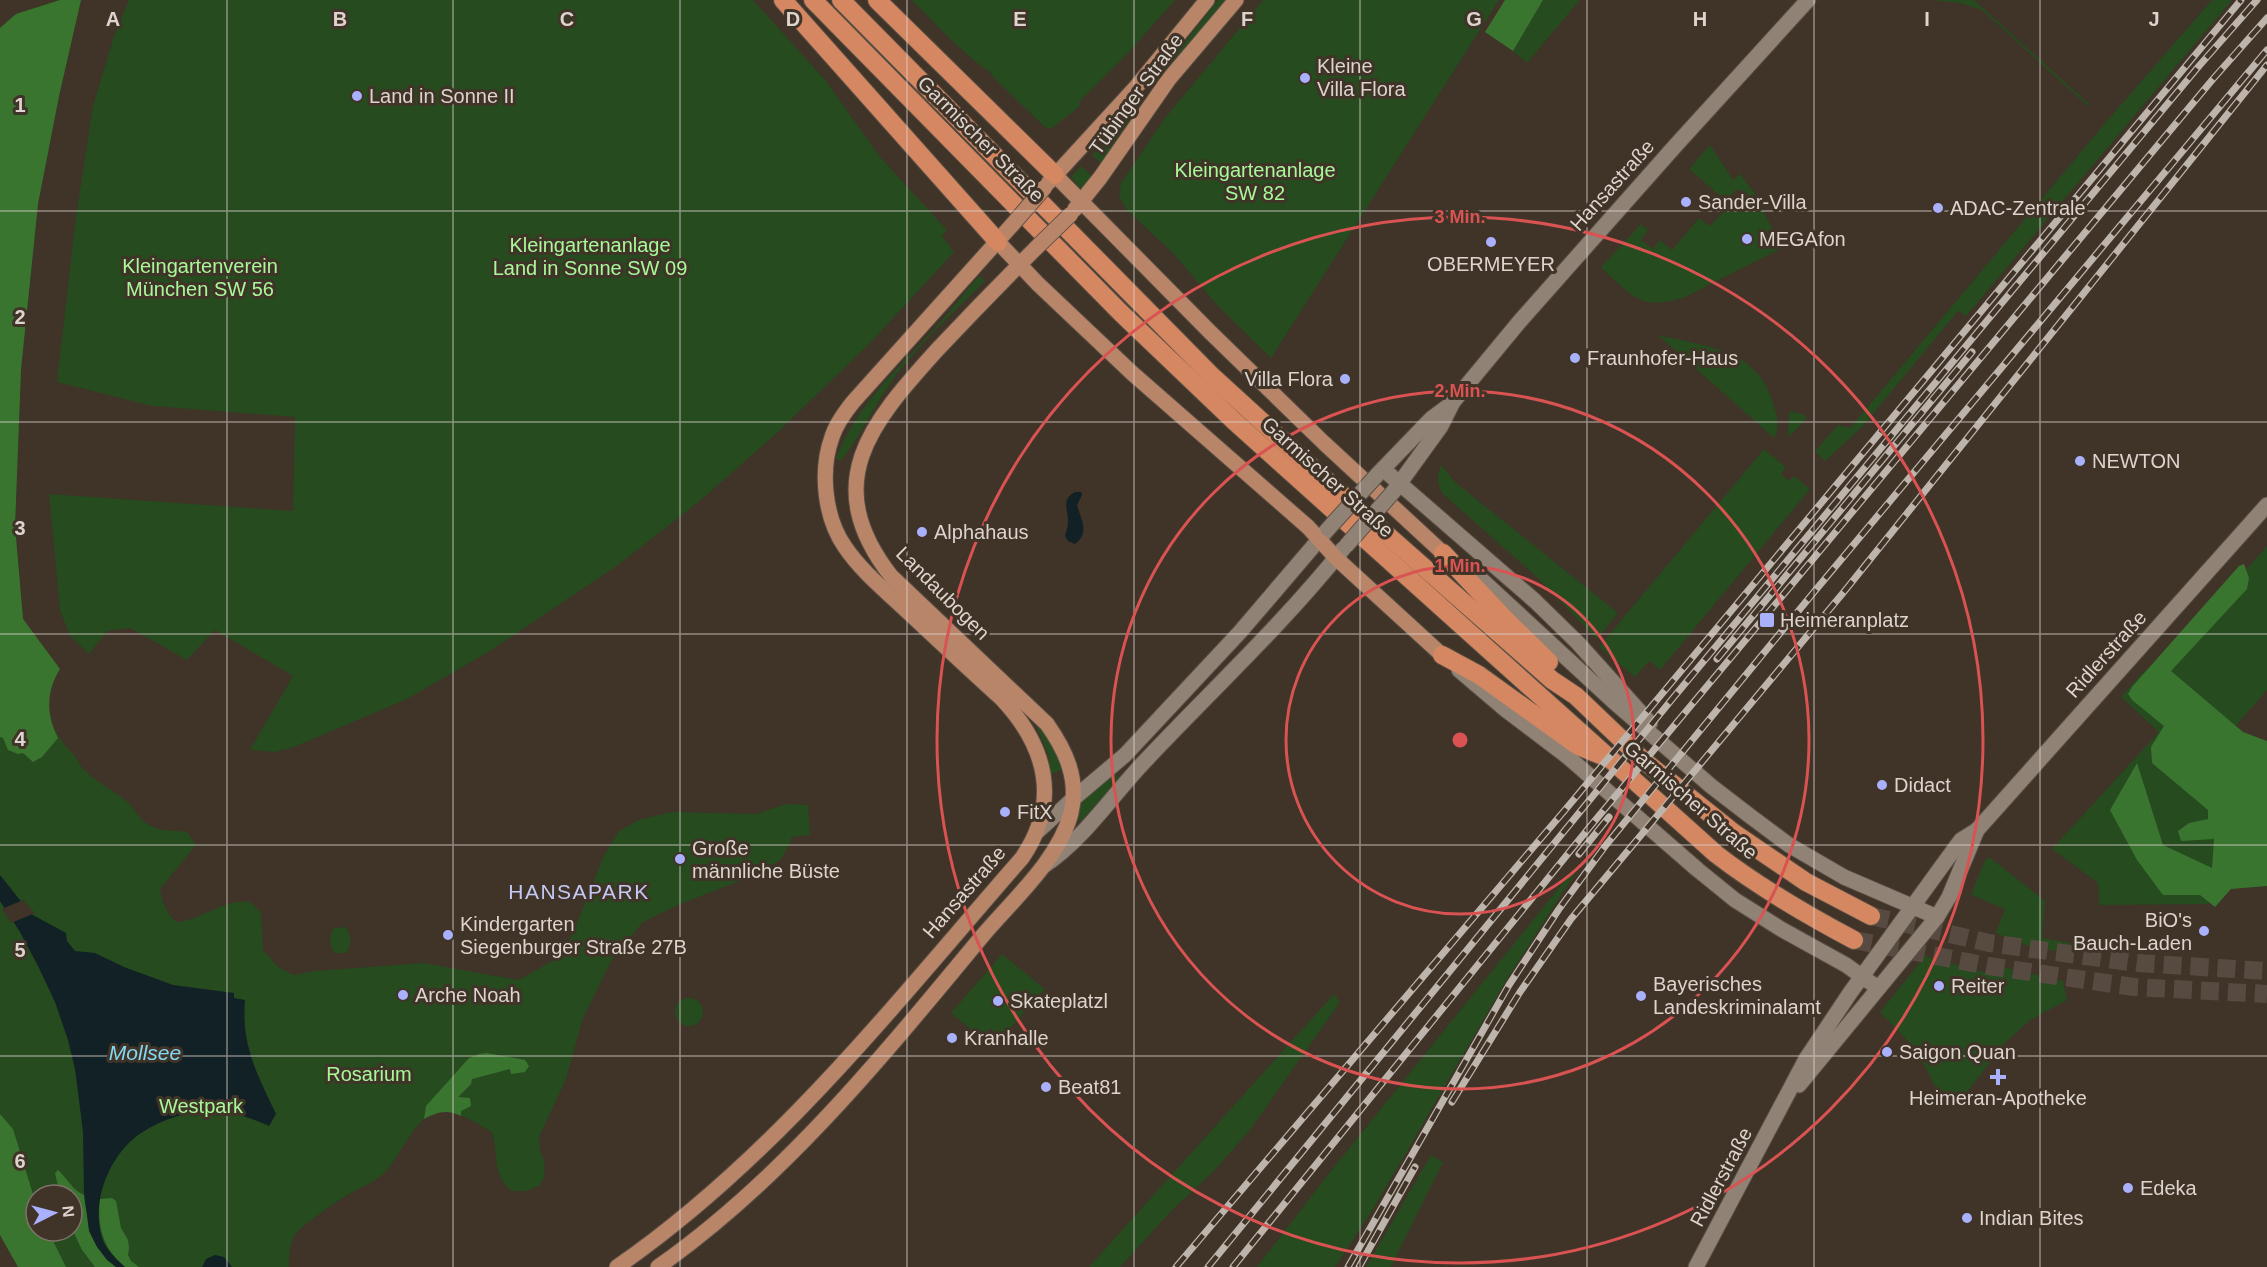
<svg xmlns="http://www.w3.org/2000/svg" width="2267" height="1267" font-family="Helvetica,sans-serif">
  <rect width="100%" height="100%" fill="#403328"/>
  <g fill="#254b1f" fill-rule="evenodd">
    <path d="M60 0H81L59 96 38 204 21 369 15 526 23 619 60 669C40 701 48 730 74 755 78 760 80 766 84 770 97 782 112 790 125 800 135 808 139 820 151 826 163 832 174 830 187 832L196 845 160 889C162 902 167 915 177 922 199 921 232 895 251 903 254 905 258 910 261 913L263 950 278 967 293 975 314 971 424 963 519 980 559 957 573 933 603 858 618 832 638 820 671 812 756 814 786 804 808 805 810 835 791 837V842L780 860 752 876 678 905 643 922 611 961 583 1018 566 1079 539 1137 540 1150 545 1165 544 1178 539 1186 526 1191H511C491 1171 499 1157 492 1132 476 1124 456 1108 437 1112 415 1116 400 1158 384 1173 374 1183 361 1187 349 1194 339 1200 299 1227 294 1236 289 1246 289 1256 289 1267H18L0 1235V28L16 14ZM36 1195H72V1231H36Z"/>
    <path d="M129 0H753L826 81 880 157 947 230 942 236 954 252 870 343 778 432 701 500 618 565 490 651 407 699 294 747 275 752 250 750 293 676 215 630 187 660 130 628 107 631 89 654 70 636 60 610 49 494 293 511 295 417 152 406 57 382 76 216 93 106 114 36Z"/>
    <path d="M912 0H1175L1129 52 1079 102 1080 106 1051 129 1045 127 997 81 987 69 983 68 951 40Z"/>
    <path d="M1218 0H1228L1102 164 1092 155 1150 93 1159 75Z"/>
    <path d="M1263 0H1499L1271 358 1218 306 1174 254 1126 209 1119 196 1121 183 1165 118Z"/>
    <path d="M1543 0H1580L1527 63 1513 51Z"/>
    <path d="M1931 0H1974L2090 105 2088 106 1982 10 1960 3Z"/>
    <path d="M2212 0H2232L1966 316 1958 311 1862 427 1825 461 1815 451 1838 425 1850 428 2106 122Z"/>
    <path d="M1710 145 1733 180 1740 174 1755 194 1753 197 1737 189 1726 201 1689 169Z"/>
    <path d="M1081 166 1093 177 1082 190 1071 177Z"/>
    <path d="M1740 194 1752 202 1757 200 1780 242 1778 250 1685 297C1639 311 1635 297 1602 269V266L1641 224 1648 230 1641 240 1653 249 1660 240 1672 250 1699 218 1710 226Z"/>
    <path d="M979 276 985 281C955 311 923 341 896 375 875 403 862 434 841 461L836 458C857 405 896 371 934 329 950 312 964 293 979 276Z"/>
    <path d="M1658 335C1707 347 1759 348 1774 406 1777 416 1780 428 1774 438Z"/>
    <path d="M1791 411 1805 415 1806 419 1790 436 1788 435 1789 414Z"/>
    <path d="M1764 449 1786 467 1781 474 1789 481 1794 476 1810 489 1660 670 1649 661 1635 677 1599 647Z"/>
    <path d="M1441 465 1455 482 1618 613 1597 639 1538 578 1442 493C1437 484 1437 475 1441 465Z"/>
    <path d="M2267 546V690L2226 737 2213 883 2208 904 2099 905 2098 883 2052 849 2159 732 2121 697 2145 670 2151 675 2157 670Z"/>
    <path d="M1039 726 1058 754 1063 769 1051 774 1048 754 1037 728Z"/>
    <path d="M1115 774 1120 778 1081 821 1077 819 1081 800Z"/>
    <path d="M1989 857 2045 901 2042 938 2075 944 2074 954 2028 946 1996 933 2005 909 1971 895 1985 860Z"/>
    <path d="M1576 872 1506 981 1375 1206 1335 1267H1257L1334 1167 1571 873Z"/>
    <path d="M345 927C352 935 352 944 346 953H334C330 943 328 937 334 928Z"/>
    <path d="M1002 954 1045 989 1002 1037 999 1036 995 1041 988 1036 993 1030 991 1028 981 1038 951 1013Z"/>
    <path d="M1925 956 1986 973 2003 967 2063 981 2067 1000 2030 1020 2004 1044 1961 1100 1944 1105 1918 1052 1880 1012Z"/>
    <path d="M1334 994 1340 1002 1250 1130 1213 1172 1173 1209 1120 1267H1089Z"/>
    <circle cx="689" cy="1012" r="14"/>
    <path d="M1431 1155 1443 1162 1391 1267H1366Z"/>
  </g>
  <g fill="#3a7530">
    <path d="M60 0H81L59 96 38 204 21 369 15 526 23 619 60 669C46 691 46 715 58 738L42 757 33 762 23 753 18 754 8 750 3 738 0 737V28L16 14Z"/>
    <path d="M1505 0H1543L1513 51 1485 32Z"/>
    <path d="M2244 564 2249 578 2247 589 2171 671 2243 732 2267 741V886L2231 889 2215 907 2200 895H2163L2137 860 2110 810 2137 763 2163 845 2212 868 2214 839 2181 841 2178 831 2189 823 2208 819V810L2152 763 2151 747 2164 726 2132 700 2128 694 2132 687 2239 566Z"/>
    <path d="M487 1053 525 1060 529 1066 525 1072 511 1074 510 1069 472 1079 471 1084 458 1097 470 1098 471 1106 461 1111V1116C447 1109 437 1112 424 1119L426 1106 469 1058 479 1054Z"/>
    <path d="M0 1114 13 1129 36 1204V1231H48L66 1267H18L0 1235Z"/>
    <path d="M58 1170C67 1178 73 1191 84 1195 85 1217 99 1253 116 1267H95L82 1250 72 1229V1195H60L55 1173Z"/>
    <path d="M112 1198 116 1201 121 1228 128 1240 129 1248 128 1255 131 1261 139 1267H125C103 1248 97 1228 100 1199Z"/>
  </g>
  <g fill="#112126">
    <path d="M1075 492H1081L1082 495 1077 505C1080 518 1091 532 1075 544L1068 541 1065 536C1066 532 1068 527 1068 522 1068 508 1061 500 1075 492Z"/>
    <path d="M0 875 31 914 66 933 67 941 75 951 95 953 124 967 173 985 234 993V998L245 1000C241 1045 257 1074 276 1114L269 1126C249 1117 230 1111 207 1111 181 1112 150 1124 131 1141 105 1165 90 1209 104 1243 108 1251 118 1261 125 1267H116L107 1260 97 1247 89 1231 84 1193 83 1132 75 1069 68 1040 55 1002 39 968 20 932 0 901Z"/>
    <path d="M215 1255 224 1257 232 1267H202L206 1259Z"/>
  </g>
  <path fill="#403328" d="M23 900 35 913 11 923 2 909Z"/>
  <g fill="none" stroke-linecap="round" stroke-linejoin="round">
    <g stroke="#574b41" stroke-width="18" stroke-dasharray="18 9" stroke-linecap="butt">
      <path d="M1871 916 1989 943 2137 963 2267 971"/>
      <path d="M1854 940 1988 966 2134 987 2267 994"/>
    </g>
    <g stroke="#594f45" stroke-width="17">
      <g id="minor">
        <path d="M1383 469 1535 601 1578 643 1650 723"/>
        <path d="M1377 475 1432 418 1451 404"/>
        <path d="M1394 491 1441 426 1453 402 1520 321 1676 145 1808 0"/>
        <path d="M1462 567 1483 581 1613 701 1711 786 1750 816 1789 845 1844 877 1937 917"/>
        <path d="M1459 670 1506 710 1568 757 1698 870 1735 900 1781 929 1846 965 1878 988"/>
        <path d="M1038 831 1073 799 1125 755 1240 632 1328 529"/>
        <path d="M1045 865C1085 838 1113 794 1146 760 1212 690 1283 624 1343 549"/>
        <path d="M1799 1085 1937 917 1949 897 1977 830"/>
        <path d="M1696 1267 1806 1059 1850 993 1934 877 1961 840 1977 830 2267 505"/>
      </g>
    </g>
    <g stroke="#594f45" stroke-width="17">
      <g id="major">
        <path d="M1055 175 1210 332 1324 443 1443 553"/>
        <path d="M1049 182 1136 87 1207 0"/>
        <path d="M1075 209 1100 178 1169 79 1236 0"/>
        <path d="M998 242 1038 284 1132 373 1308 527 1336 558 1442 655"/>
        <path d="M617 1267C776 1157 896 1002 1022 858 1061 801 1046 746 1002 699 970 670 939 641 908 612 886 591 862 572 845 547 824 517 820 470 832 437 836 424 845 412 853 402L1012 225"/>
        <path d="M658 1267C785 1178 886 1052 984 934 1014 899 1059 859 1071 813 1079 779 1066 751 1047 724L891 576C819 483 870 424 937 350 969 316 1002 282 1036 248"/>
      </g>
    </g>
    <g stroke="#594f45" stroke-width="20">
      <g id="highway">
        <path d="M783 0 998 242"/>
        <path d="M813 0 1121 313 1234 421 1716 854C1760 888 1805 914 1854 940"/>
        <path d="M841 0 1213 377 1360 511 1552 680 1576 696 1643 760 1734 833 1806 882 1871 916"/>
        <path d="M877 0 1055 175"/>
        <path d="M1443 553 1502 616 1549 662"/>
        <path d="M1442 655 1479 675 1578 746 1600 755"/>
      </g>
    </g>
    <use href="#minor" stroke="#918276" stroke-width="15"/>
    <use href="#major" stroke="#b98569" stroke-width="15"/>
    <use href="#highway" stroke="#d48761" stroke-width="18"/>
    <g stroke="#bdb4ac" stroke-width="7">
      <g id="rail">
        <path d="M1717 659 1972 352"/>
        <path d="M1579 854 1609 817"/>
        <path d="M1452 1102 1520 992 1571 919 1843 593 2267 65"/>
        <path d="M1176 1267 1565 810 2241 0"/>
        <path d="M1208 1267 1673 698 2199 66 2257 0"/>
        <path d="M1233 1267 1588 829 2213 79 2267 18"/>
        <path d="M1348 1267 1509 985 1559 909 1606 845 1814 592 2267 50"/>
        <path d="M1359 1267 1415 1167"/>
      </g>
    </g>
    <use href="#rail" stroke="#403328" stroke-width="4.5" stroke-dasharray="14" stroke-linecap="butt"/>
    <g stroke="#594f45" stroke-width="17" stroke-linecap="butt">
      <g id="minor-bridge">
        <path d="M1328 529 1377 475"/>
        <path d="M1346 546 1394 491"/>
      </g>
    </g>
    <g stroke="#594f45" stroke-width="17" stroke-linecap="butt">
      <g id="major-bridge">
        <path d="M1012 225 1045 187"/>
        <path d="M1036 248 1071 214"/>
      </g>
    </g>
    <use href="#minor-bridge" stroke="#918276" stroke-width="15"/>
    <use href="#major-bridge" stroke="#b98569" stroke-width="15"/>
  </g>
  <path fill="none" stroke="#dcd4cd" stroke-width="1.5" stroke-opacity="0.55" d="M227 0V1267M453 0V1267M680 0V1267M907 0V1267M1134 0V1267M1360 0V1267M1587 0V1267M1814 0V1267M2040 0V1267M0 211H2267M0 422H2267M0 634H2267M0 845H2267M0 1056H2267"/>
  <g fill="none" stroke="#d85351" stroke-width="3">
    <circle cx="1460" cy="740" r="174"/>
    <circle cx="1460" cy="740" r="349"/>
    <circle cx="1460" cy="740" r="523"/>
  </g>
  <g fill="#a9b0fc" stroke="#403328" stroke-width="2">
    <circle cx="1305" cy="78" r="6"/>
    <circle cx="357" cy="96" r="6"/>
    <circle cx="1686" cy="202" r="6"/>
    <circle cx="1938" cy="208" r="6"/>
    <circle cx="1747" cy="239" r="6"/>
    <circle cx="1491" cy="242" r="6"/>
    <circle cx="1575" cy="358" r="6"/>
    <circle cx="1345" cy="379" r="6"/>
    <circle cx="2080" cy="461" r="6"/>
    <circle cx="922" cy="532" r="6"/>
    <rect x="1759" y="612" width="16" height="16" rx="3"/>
    <circle cx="1882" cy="785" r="6"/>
    <circle cx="1005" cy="812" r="6"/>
    <circle cx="680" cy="859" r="6"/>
    <circle cx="2204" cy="931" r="6"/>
    <circle cx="448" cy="935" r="6"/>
    <circle cx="1939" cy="986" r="6"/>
    <circle cx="403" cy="995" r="6"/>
    <circle cx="1641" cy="996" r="6"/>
    <circle cx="998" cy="1001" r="6"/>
    <circle cx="952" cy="1038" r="6"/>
    <circle cx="1887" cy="1052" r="6"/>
    <path d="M1995 1068h6v6h6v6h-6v6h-6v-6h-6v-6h6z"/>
    <circle cx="1046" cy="1087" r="6"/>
    <circle cx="2128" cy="1188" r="6"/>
    <circle cx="1967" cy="1218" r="6"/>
  </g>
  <g text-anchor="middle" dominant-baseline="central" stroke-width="6" stroke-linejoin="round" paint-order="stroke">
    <g font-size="20" fill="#dcd4cd" stroke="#403328" text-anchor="start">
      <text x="1317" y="66">Kleine<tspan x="1317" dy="23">Villa Flora</tspan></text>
      <text x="369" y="96">Land in Sonne II</text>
      <text x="1698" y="202">Sander-Villa</text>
      <text x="1950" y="208">ADAC-Zentrale</text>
      <text x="1759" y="239">MEGAfon</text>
      <text x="1491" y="264" text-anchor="middle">OBERMEYER</text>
      <text x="1587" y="358">Fraunhofer-Haus</text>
      <text x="1333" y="379" text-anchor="end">Villa Flora</text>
      <text x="2092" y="461">NEWTON</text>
      <text x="934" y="532">Alphahaus</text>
      <text x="1780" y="620">Heimeranplatz</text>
      <text x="1894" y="785">Didact</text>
      <text x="1017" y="812">FitX</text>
      <text x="692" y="848">Große<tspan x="692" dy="23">männliche Büste</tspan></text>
      <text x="2192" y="920" text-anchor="end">BiO's<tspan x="2192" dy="23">Bauch-Laden</tspan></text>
      <text x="460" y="924">Kindergarten<tspan x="460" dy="23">Siegenburger Straße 27B</tspan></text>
      <text x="1653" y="984">Bayerisches<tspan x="1653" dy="23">Landeskriminalamt</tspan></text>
      <text x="1951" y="986">Reiter</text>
      <text x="415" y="995">Arche Noah</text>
      <text x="1010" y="1001">Skateplatzl</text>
      <text x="964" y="1038">Kranhalle</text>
      <text x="1899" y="1052">Saigon Quan</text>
      <text x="1058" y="1087">Beat81</text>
      <text x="1998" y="1098" text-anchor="middle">Heimeran-Apotheke</text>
      <text x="2140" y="1188">Edeka</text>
      <text x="1979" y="1218">Indian Bites</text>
    </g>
    <g font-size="20" fill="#dcd4cd" stroke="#403328">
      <text transform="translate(1136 94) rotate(-54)">Tübinger Straße</text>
      <text transform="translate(981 139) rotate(45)">Garmischer Straße</text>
      <text transform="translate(1612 185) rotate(-48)">Hansastraße</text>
      <text transform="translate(1328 477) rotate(42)">Garmischer Straße</text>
      <text transform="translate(943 593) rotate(45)">Landaubogen</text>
      <text transform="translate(2106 654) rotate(-48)">Ridlerstraße</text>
      <text transform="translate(1691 800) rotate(41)">Garmischer Straße</text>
      <text transform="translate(964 892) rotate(-49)">Hansastraße</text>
      <text transform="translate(1721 1177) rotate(-62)">Ridlerstraße</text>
    </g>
    <g font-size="20" fill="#a7f899" stroke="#403328">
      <text x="1255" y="170">Kleingartenanlage<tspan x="1255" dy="23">SW 82</tspan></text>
      <text x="590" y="245">Kleingartenanlage<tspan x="590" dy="23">Land in Sonne SW 09</tspan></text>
      <text x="200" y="266">Kleingartenverein<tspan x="200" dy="23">München SW 56</tspan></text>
      <text x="369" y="1074">Rosarium</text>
      <text x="201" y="1106">Westpark</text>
    </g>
    <g font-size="21" letter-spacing="1.5" fill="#c3c9f4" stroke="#403328">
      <text x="579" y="891">HANSAPARK</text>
    </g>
    <g font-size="21" font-style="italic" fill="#85d8f4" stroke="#403328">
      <text x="145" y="1052">Mollsee</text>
    </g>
  </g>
  <g font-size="20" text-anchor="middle" font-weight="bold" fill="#dcd4cd" stroke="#403328" stroke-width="6" stroke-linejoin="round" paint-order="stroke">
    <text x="113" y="26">A</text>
    <text x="340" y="26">B</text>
    <text x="567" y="26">C</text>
    <text x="793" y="26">D</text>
    <text x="1020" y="26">E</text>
    <text x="1247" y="26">F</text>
    <text x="1474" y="26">G</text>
    <text x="1700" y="26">H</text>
    <text x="1927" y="26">I</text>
    <text x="2154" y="26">J</text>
    <text x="20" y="112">1</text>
    <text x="20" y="324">2</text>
    <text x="20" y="535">3</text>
    <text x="20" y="746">4</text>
    <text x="20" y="957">5</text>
    <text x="20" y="1168">6</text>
  </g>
  <circle cx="1460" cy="740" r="9" fill="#d85351" stroke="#403328" stroke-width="3"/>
  <g font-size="18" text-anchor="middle" font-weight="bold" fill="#d85351" stroke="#403328" stroke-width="6" stroke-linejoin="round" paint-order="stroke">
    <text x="1460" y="223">3 Min.</text>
    <text x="1460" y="397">2 Min.</text>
    <text x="1460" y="572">1 Min.</text>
  </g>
  <g transform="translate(54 1213) rotate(84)"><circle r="28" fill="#403328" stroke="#7e736a" stroke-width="1.5"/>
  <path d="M0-4.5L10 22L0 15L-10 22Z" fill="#a9b0fc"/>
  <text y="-9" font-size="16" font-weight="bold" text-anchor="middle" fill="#dcd4cd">N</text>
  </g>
</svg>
